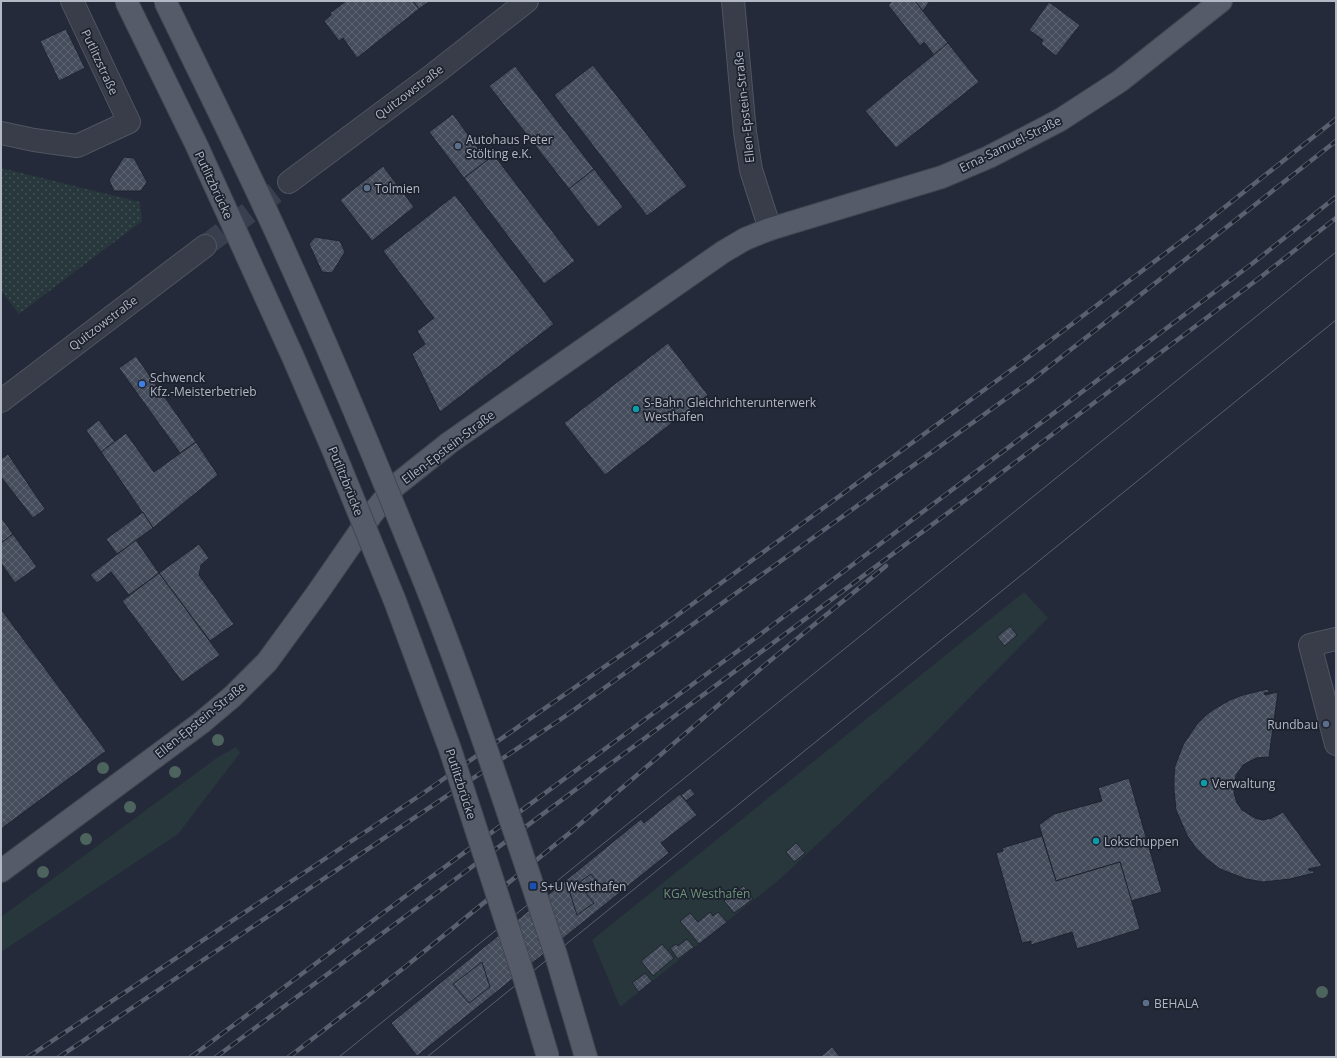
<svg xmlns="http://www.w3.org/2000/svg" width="1337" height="1058" font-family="'Open Sans',sans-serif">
  <defs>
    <pattern id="park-dots" width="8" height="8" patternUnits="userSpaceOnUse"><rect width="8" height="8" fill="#27373b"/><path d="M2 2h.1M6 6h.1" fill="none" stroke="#445256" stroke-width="1.8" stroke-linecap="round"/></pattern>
    <pattern id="building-cross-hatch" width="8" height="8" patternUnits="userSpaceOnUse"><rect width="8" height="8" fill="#454d5d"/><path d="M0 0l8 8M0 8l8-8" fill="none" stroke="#5d6573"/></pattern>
  </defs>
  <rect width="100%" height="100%" fill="#242a39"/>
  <g fill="#27373b">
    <path d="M1024 592 1048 618 917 751 780 879 620 1007 592 940Z"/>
    <path d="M236 747 240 753 178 834 1 952V917L218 757Z"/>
  </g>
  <path fill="url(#park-dots)" d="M1 168 140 202 142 221 19 314 1 291Z"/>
  <g fill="url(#building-cross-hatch)" stroke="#1f2430">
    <path d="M346 1H413L419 9 357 58 343 38 339 41 324 21 331 15 330 13Z"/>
    <path d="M413 1H430L419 9Z"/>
    <path d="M892 1H915L948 43 934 55 924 42 920 46 888 5Z"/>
    <path d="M915 1H930L923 11Z"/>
    <path d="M1049 2 1080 25 1056 56 1041 44 1043 40 1029 30Z"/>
    <path d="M66 29 85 68 59 81 40 41Z"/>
    <path d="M948 43 979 82 896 148 865 111Z"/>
    <path d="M593 65 687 186 647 216 554 95Z"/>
    <path d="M515 66 594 169 569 189 489 86Z"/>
    <path d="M453 114 487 161 464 178 429 132Z"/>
    <path d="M494 155 575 261 544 284 464 178Z"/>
    <path d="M124 157 134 158 147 182 141 191H114L109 180Z"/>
    <path d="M383 166 414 207 372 241 340 200Z"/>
    <path d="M594 169 623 207 598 227 569 189Z"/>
    <path d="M455 195 554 324 440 412 412 354 425 344 417 331 434 318 383 251Z"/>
    <path d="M315 237 340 241 345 252 332 273 322 272 309 244Z"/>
    <path d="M668 343 708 395 605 475 564 423Z"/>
    <path d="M136 356 196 442 180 453 119 368Z"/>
    <path d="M99 420 115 442 101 452 86 430Z"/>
    <path d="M126 433 154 472 196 442 218 475 153 528 101 452Z"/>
    <path d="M8 454 45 509 33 518 1 477V459Z"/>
    <path d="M143 512 153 528 117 554 106 539Z"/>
    <path d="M1 517 13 534 1 543Z"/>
    <path d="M13 534 37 567 15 583 1 563V543Z"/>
    <path d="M136 540 159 573 129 595 111 572 97 583 90 575Z"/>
    <path d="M199 544 209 558 201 565 199 575 234 624 210 641 159 573Z"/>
    <path d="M159 573 220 655 182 682 122 601Z"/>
    <path d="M1 609 106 751 1 829Z"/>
    <path d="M1010 626 1017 635 1005 646 997 637Z"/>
    <path d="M1268 689 1269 692 1264 693 1265 695 1278 692 1269 757 1256 758 1243 765 1236 775 1234 786V793L1237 803 1242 810 1255 818 1262 820 1272 818 1283 812 1322 866 1308 869 1310 871H1314V873L1290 879 1263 882 1246 879 1220 869 1207 859 1195 847 1187 835 1176 810 1174 790V778L1175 766 1183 745 1197 724 1206 715 1216 708 1230 700 1243 695Z"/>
    <path d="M1129 778 1162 892 1131 901 1120 862 1056 881 1039 825 1054 814 1102 801 1098 788Z"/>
    <path d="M690 788 695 794 686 801 681 795Z"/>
    <path d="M680 794 697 815 661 843 669 853 417 1056 391 1023 641 819 644 823Z"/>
    <path d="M1042 836 1056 881 1120 862 1140 929 1077 949 1072 932 1031 945V941L1022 943 996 853 1003 851 1002 848Z"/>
    <path d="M796 843 805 853 794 862 786 852Z"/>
    <path d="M591 874 597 882 585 892 594 903 577 915 569 890Z"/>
    <path d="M744 886 753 899 734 913 724 901 735 891Z"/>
    <path d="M710 912 713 916 718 912 727 922 699 944 680 921 690 913 698 922Z"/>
    <path d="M687 939 694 947 678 959 670 948 676 944 678 946Z"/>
    <path d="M662 944 674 958 653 976 641 961Z"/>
    <path d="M482 962 490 987 469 1003 453 984Z"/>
    <path d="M645 973 652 981 639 992 632 983Z"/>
    <path d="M832 1047 840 1057H820Z"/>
  </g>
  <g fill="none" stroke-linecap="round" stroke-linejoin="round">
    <path stroke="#393f4e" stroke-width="22" stroke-dasharray="22 11" stroke-linecap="butt" d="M205 246 289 182"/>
    <g stroke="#505561" stroke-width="24">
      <g id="minor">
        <path d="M733 1 745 132 751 170 770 229"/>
        <path d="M1 133 34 140 77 146 129 122 72 1"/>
        <path d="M289 182 434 74 527 1"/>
        <path d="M1 401 205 246"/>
        <path d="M1336 639 1310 645 1336 744"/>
      </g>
    </g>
    <g stroke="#414652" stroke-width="24">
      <g id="major">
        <path d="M1 871 201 723 233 696 267 662 316 595 372 514 395 486 449 443 723 252 745 239 770 229 942 177 989 157 1060 120 1120 81 1221 1"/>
        <path d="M556 955 586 1057"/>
      </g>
    </g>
    <use href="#minor" stroke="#383d49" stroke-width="22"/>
    <use href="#major" stroke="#565b69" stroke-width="22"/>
    <g stroke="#5a6070" stroke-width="1">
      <path d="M339 1057 1336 252"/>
      <path d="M427 1057 1336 320"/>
    </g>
    <g stroke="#5a6070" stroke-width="4.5">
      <g id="rail">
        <path d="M28 1057 422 794 657 630 1014 368 1196 230 1336 119"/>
        <path d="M59 1057 564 717 1032 380 1336 141"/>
        <path d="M191 1057 419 886 754 639 1253 263 1336 197"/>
        <path d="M216 1057 976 492 1262 276 1336 218"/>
        <path d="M289 1057 405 967 572 831 766 664 886 566"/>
      </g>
    </g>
    <use href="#rail" stroke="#1d222e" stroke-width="3" stroke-dasharray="9" stroke-linecap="butt"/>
    <g stroke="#414652" stroke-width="24" stroke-linecap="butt">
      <g id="major-bridge">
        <path d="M126 1 196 144 293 357 334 452 395 601 450 749 524 977 548 1057"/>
        <path d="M165 1C207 88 251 175 290 263 338 369 382 476 425 583 474 706 514 831 556 955"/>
      </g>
    </g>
    <use href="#major-bridge" stroke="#565b69" stroke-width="22"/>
  </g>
  <g fill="#4c645d">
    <circle cx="218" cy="740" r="6"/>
    <circle cx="103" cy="768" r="6"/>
    <circle cx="175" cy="772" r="6"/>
    <circle cx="130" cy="807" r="6"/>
    <circle cx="86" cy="839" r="6"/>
    <circle cx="43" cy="872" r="6"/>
    <circle cx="1322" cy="992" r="6"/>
  </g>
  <g fill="#5c6f8a" stroke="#1d222e" stroke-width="1.5">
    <circle cx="458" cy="146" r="4"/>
    <circle cx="367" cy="188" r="4"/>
    <circle cx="1326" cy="724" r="4"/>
    <circle cx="1146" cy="1003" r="4"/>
  </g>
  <circle fill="#3f7fe0" stroke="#1d222e" stroke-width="1.5" cx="142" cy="384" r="4"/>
  <g fill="#0f9aa8" stroke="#1d222e" stroke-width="1.5">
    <circle cx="636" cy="409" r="4"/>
    <circle cx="1204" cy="783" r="4"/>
    <circle cx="1096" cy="841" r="4"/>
  </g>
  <rect fill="#1a4fb4" stroke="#1d222e" stroke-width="1.5" x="529" y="882" width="8" height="8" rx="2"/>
  <g text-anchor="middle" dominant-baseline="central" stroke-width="3.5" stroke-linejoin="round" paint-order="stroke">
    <g font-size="12" fill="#b3b8c5" stroke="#1d222e">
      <text transform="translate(100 62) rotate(65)">Putlitzstraße</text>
      <text transform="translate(409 92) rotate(-37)">Quitzowstraße</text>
      <text transform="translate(744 107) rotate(-96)">Ellen-Epstein-Straße</text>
      <text transform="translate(1010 144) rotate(-26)">Erna-Samuel-Straße</text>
      <text transform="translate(214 185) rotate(65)">Putlitzbrücke</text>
      <text transform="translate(103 323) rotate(-37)">Quitzowstraße</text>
      <text transform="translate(448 447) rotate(-37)">Ellen-Epstein-Straße</text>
      <text transform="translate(346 481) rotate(68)">Putlitzbrücke</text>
      <text transform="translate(200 720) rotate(-39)">Ellen-Epstein-Straße</text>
      <text transform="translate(461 784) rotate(72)">Putlitzbrücke</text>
    </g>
    <g font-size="12" fill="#b3b8c5" stroke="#1d222e" text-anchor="start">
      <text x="466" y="139">Autohaus Peter<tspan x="466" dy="14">Stölting e.K.</tspan></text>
      <text x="375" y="188">Tolmien</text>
      <text x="150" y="377">Schwenck<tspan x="150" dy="14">Kfz.-Meisterbetrieb</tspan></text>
      <text x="644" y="402">S-Bahn Gleichrichterunterwerk<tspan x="644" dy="14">Westhafen</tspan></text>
      <text x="1318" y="724" text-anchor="end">Rundbau</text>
      <text x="1212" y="783">Verwaltung</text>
      <text x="1104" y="841">Lokschuppen</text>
      <text x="541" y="886">S+U Westhafen</text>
      <text x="1154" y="1003">BEHALA</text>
    </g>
    <g font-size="12" fill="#6c947a" stroke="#1d222e">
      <text x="707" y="893">KGA Westhafen</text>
    </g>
  </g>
  <rect width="1337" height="1058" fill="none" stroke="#b3b8c5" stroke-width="4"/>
</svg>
